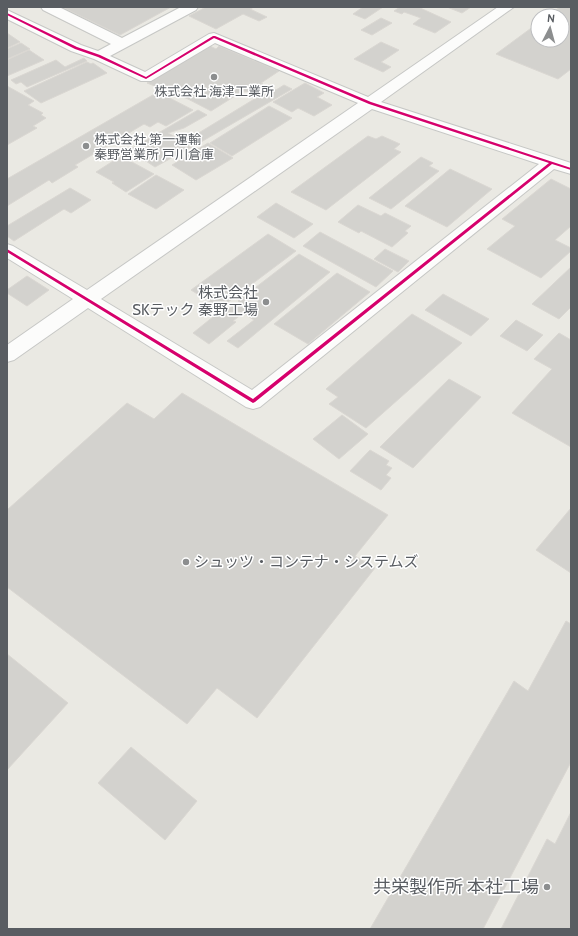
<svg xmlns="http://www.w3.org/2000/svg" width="578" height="936" font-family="Cabin,'Noto Sans JP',sans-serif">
  <rect width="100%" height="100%" fill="#eae9e3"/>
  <g fill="#d3d2ce" stroke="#dad7d2">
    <path d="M62 7H171L120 35Z"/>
    <path d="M206 7H254L250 9 267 17 259 21 243 14 216 29 189 16Z"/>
    <path d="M363 7H383L365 19 353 14Z"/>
    <path d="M400 7H418L451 22 435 33 413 24 421 18 404 12 402 14 394 11Z"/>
    <path d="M447 7H471L462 13Z"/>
    <path d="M560 7H571V69L558 79 496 54 538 23V40H562V16H548Z"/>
    <path d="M381 18 392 23 372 35 361 30Z"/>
    <path d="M7 33 20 42 7 48Z"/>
    <path d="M381 42 399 50 381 62 391 67 383 72 354 59Z"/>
    <path d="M21 43 30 49 7 59V49Z"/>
    <path d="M210 46 216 49 219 46 279 71 261 83 263 84 251 92 243 91 211 111 188 99 147 83Z"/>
    <path d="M29 50 44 60 7 76V60Z"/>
    <path d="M84 58 87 61 27 87 21 82 16 84 11 80 56 60 65 67Z"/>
    <path d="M87 62 91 64 93 63 107 73 41 103 24 91Z"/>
    <path d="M305 83 324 93 317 97 332 105 314 116 298 108 292 112 273 102Z"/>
    <path d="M284 85 292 89 201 142 192 137 256 98 274 89 276 90Z"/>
    <path d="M7 86 34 101 28 105 43 113 41 115 46 118 33 126 37 128 7 145Z"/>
    <path d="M158 92 193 110 166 126 158 122 150 127 144 124 75 165 78 167 52 183 49 180 7 206V179Z"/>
    <path d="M269 106 292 118 232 156 210 143Z"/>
    <path d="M198 110 207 115 184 128 168 133 179 139 184 136 197 144 155 167 129 150Z"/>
    <path d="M368 136 376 139 382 136 400 144 394 149 401 152 326 210 291 192Z"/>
    <path d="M208 143 233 158 196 180 172 165Z"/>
    <path d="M121 156 154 174 126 192 112 183 114 182 96 172Z"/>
    <path d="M421 157 433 163 429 166 439 171 391 209 369 198Z"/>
    <path d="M450 169 492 189 447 227 405 206Z"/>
    <path d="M156 175 184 190 156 209 128 194Z"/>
    <path d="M551 179 571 189V226L555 240 571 248V251L541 278 487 249 515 226 502 219Z"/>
    <path d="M70 188 91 200 71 213 64 209 14 241 7 236V226Z"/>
    <path d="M276 203 313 224 294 238 257 217Z"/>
    <path d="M358 205 381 216 385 213 411 226 405 231 408 233 392 247 361 231 359 233 338 222Z"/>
    <path d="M320 232 393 271 376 287 303 246Z"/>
    <path d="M268 234 296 251 220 308 191 290Z"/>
    <path d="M385 249 409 261 398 272 374 259Z"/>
    <path d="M299 254 330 272 238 348 227 341 254 320 243 313 233 321 236 322 209 344 193 333 219 312 222 314 235 304 237 305 241 303 238 301Z"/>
    <path d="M571 267V307L559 319 532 304Z"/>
    <path d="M337 273 370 292 308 344 274 324Z"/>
    <path d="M27 276 49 290 27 306 7 293V290Z"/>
    <path d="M443 294 489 319 471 336 425 310Z"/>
    <path d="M412 314 462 343 366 428 329 404 338 397 326 389Z"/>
    <path d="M516 320 543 335 527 351 500 336Z"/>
    <path d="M559 333 571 340V447L512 413 552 369 534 359Z"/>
    <path d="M449 379 481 397 413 468 380 447Z"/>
    <path d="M182 393 388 515 355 556 375 568 257 718 217 688 187 724 7 587V510L127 403 154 419Z"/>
    <path d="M342 415 368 434 339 459 313 439Z"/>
    <path d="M370 450 389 461 386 465 392 468 386 475 391 478 381 490 350 471Z"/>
    <path d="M571 508V573L536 550Z"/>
    <path d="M566 621 571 624V762L483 929H370L514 681 528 691Z"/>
    <path d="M7 654 68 703 7 770Z"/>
    <path d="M131 747 197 801 165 840 98 783Z"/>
    <path d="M571 812V929H501L547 839 555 844Z"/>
  </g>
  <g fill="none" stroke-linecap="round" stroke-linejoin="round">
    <g stroke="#c6c7c5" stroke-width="2">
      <path id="minor" d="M41 7H59L122 38 181 7H198L196 10 110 56 145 72 209 34 214 33 368 97 498 7H514L381 102 571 163V174L554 169 260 407 253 409 246 407 88 308 14 360 7 362V345L73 299 7 258V244L13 246 87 290 358 103 215 43 151 81H141L94 59 71 51 7 19V10L81 45 98 51 111 44 43 10ZM372 109 539 164 252 390 101 299Z"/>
    </g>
    <use href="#minor" fill="#fcfcfb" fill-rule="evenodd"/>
    <g stroke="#fff" stroke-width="3">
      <path id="cycleway" d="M7 13 77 47 100 55 146 77 213 36H215L371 102 571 168V170L552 164 255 402 253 403 7 252V249L253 399 549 163 369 104 214 38 146 79 98 57 75 49 7 15Z"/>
    </g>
    <use href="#cycleway" fill="#d6006c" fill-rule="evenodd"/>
  </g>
  <g fill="#8c8e8f" stroke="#fff" stroke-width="1.5">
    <circle cx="214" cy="77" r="4"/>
    <circle cx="86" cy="146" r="4"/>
    <circle cx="266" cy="302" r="4"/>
    <circle cx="186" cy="562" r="4"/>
    <circle cx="547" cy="887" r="4"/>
  </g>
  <g text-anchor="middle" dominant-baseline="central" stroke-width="3" stroke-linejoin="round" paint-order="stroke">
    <g font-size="13" fill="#595d62" stroke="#fff">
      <text x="214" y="91">株式会社 海津工業所</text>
      <text x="94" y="139" text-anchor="start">株式会社 第一運輸<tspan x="94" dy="15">秦野営業所 戸川倉庫</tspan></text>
    </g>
    <g font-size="15" fill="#595d62" stroke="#fff" text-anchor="end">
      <text x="258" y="293">株式会社<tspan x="258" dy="17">SKテック 秦野工場</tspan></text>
      <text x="194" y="562" text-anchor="start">シュッツ・コンテナ・システムズ</text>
    </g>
    <g font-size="18" fill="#595d62" stroke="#fff" text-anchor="end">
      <text x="539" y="887">共栄製作所 本社工場</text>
    </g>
  </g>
  <rect width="578" height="936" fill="none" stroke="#595d62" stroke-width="16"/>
  <g transform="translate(550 28) rotate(6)"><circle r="19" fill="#ffffff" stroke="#bdbec0"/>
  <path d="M0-3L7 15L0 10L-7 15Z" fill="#8c8e8f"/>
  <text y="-6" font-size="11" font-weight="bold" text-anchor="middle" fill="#595d62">N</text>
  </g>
</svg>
